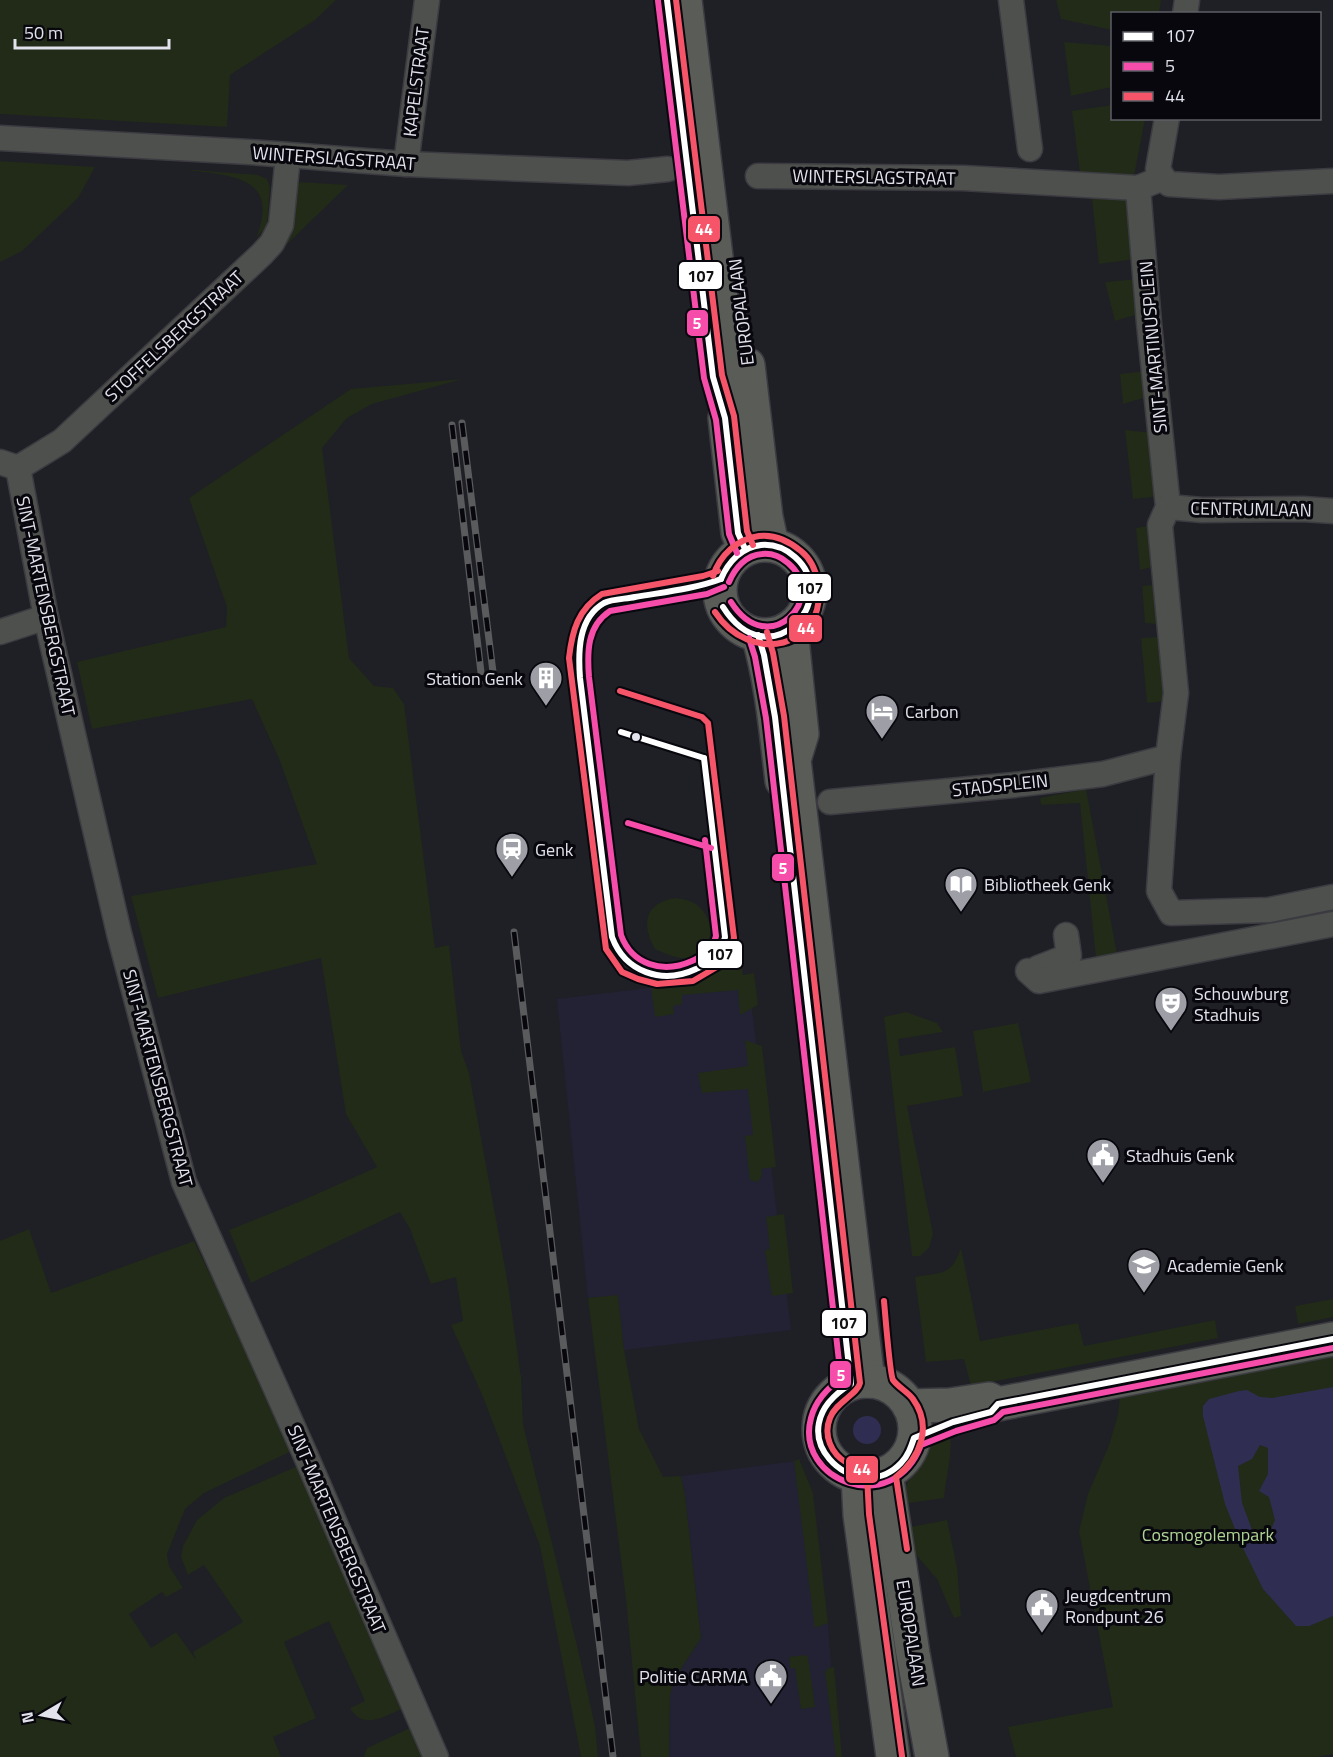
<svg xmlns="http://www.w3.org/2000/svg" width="1333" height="1757" font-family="'Titillium Web',sans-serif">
  <rect width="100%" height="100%" fill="#1f1f26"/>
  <g fill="#222234">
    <path d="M748 976 791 1330 624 1350 618 1296 588 1298 557 999Z"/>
    <path d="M796 1461 828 1622 834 1714 840 1757H669L670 1695 675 1678 701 1638 685 1495 681 1476Z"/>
  </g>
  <g fill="#212b18">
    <path d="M0 0H336L315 20 230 75 227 127 0 114Z"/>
    <path d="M1056 0H1161L1159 13 1112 14V30L1061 19Z"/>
    <path d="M1064 42 1112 46V87L1071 96Z"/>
    <path d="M1112 105V118L1145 119 1134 176 1080 173 1072 111Z"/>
    <path d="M0 161 95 167 78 198 22 251 0 262Z"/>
    <path d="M180 169 258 175 267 179 270 187 267 226 256 238C282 173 226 176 180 169Z"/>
    <path d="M300 182 348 185 284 247 290 234 293 217 296 186Z"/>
    <path d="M1130 196 1136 259 1099 264 1092 198Z"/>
    <path d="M1138 279 1142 313 1115 321 1105 282Z"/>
    <path d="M1147 371 1150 396 1123 404 1120 374Z"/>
    <path d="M463 379 372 404 347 418 322 448 349 658 374 686 393 688 404 704 435 948 449 945 461 1051 469 1073 508 1284 521 1378 523 1424 580 1658 595 1726 598 1757H581L540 1546 483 1397 451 1325 463 1321 456 1277 431 1284 410 1229 400 1212 251 1283 229 1230 301 1201 377 1167 346 1114 321 958 158 998 131 896 317 864 280 761 252 699 92 729 77 662 226 627 227 607 189 498 351 389Z"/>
    <path d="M1125 430 1154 433 1162 496 1133 499Z"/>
    <path d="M1148 526 1152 567 1140 570 1136 528Z"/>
    <path d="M1153 585 1157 624 1145 623 1142 586Z"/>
    <path d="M1159 637 1165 701 1147 703 1141 638Z"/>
    <path d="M1086 789 1117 954 1096 958 1080 803 1041 805 1040 798Z"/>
    <path d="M676 898C682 899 689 900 694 903 715 915 717 948 692 957 680 961 666 954 655 949 641 924 644 903 676 898Z"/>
    <path d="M741 963 743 975 754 973 758 1005 740 1015 738 990 682 995V1004L673 1006 674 1014 655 1017 651 987 654 984 694 979 723 966Z"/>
    <path d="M906 1012 937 1023 943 1032 898 1039 900 1056 955 1047 963 1096 907 1106 933 1234 929 1248 920 1256H912L884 1017Z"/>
    <path d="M1018 1023 1031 1082 983 1092 973 1031Z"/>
    <path d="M745 1040 762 1046 776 1167 761 1169 762 1176 758 1182 750 1180 745 1136 753 1135 748 1089 702 1093 698 1073 748 1066Z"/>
    <path d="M784 1214 793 1293 772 1296 765 1250 770 1249 766 1217Z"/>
    <path d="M29 1229 51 1293 194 1241 294 1450 204 1493 185 1509 167 1554 169 1566 183 1588 166 1597 162 1592 129 1614 151 1648 176 1632 197 1661 193 1652 243 1622 204 1565 188 1575 181 1557 183 1546 197 1520 224 1498 300 1465 404 1708C385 1716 363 1731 350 1708L365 1701 329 1621 284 1642 316 1718 273 1737 281 1757H0V1241Z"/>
    <path d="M961 1248 980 1341 1078 1323 1084 1346 1215 1320 1218 1338 971 1386 964 1359 926 1362 915 1277C943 1272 951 1276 961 1248Z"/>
    <path d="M618 1295 624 1350 639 1429 663 1477 681 1476 685 1495 701 1638 675 1678 670 1695 669 1757H641L626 1599 588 1298Z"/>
    <path d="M1333 1299V1317L1298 1324 1295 1306Z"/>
    <path d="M1333 1351V1754L1318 1757H1016L1008 1727 1113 1707 1079 1531 1088 1494 1109 1445 1118 1415 1120 1395Z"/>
    <path d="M950 1431C953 1455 946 1475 944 1498L902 1504C903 1486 906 1484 917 1471 931 1453 925 1443 950 1431Z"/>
    <path d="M799 1459 813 1493 828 1623 815 1628 814 1623 794 1461Z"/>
    <path d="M947 1520 957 1567 961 1616 954 1618 937 1579 908 1545 905 1528Z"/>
    <path d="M805 1655 808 1657 815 1707 801 1709 795 1668H790L789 1657Z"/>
    <path d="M834 1667 842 1757H836L825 1672 828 1668Z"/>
    <path d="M412 1727 424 1757H364L367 1748Z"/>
  </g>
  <g fill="#2f2e52" fill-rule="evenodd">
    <path d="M1333 1387V1616L1309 1626H1296L1263 1589 1242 1546 1225 1504 1203 1416V1406L1209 1399 1239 1391 1247 1390 1260 1397 1272 1398ZM1260 1445 1268 1448V1474L1259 1491 1269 1497 1275 1520 1266 1541 1257 1543 1242 1503 1238 1466 1252 1459Z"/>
    <circle cx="867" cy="1430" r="14"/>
  </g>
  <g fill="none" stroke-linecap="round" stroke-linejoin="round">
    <g stroke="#3b3b41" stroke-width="27">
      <g id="street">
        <path d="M1011 0 1030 149"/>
        <path d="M1185 14 1187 0"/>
        <path d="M1167 118 1158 169 1163 178 1169 184 1219 187 1333 181"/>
        <path d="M0 138 249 152 406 164 628 173 668 169"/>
        <path d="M406 164 427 0"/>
        <path d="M758 176 963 178 1138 188 1163 178"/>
        <path d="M1138 188 1149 323 1168 507"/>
        <path d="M0 462 18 468 62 441 262 254 272 243 281 225 288 156"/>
        <path d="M18 468 46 617 119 933 184 1182 305 1454 436 1757"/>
        <path d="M1168 507 1160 525 1176 693 1168 757 1159 891 1171 913 1269 910 1333 897"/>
        <path d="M1168 507 1202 510 1303 509 1333 511"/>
        <path d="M0 632 46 617"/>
        <path d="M830 802 1014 785 1103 774 1168 757"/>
        <path d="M1038 968 1069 956 1066 935"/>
        <path d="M1028 971 1039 981 1333 924"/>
      </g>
    </g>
    <g stroke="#3b3b41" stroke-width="36">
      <g id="secondary">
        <path d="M685 0 733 397 725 418 738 533 745 549"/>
        <path d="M748 365 766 517 772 545"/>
        <circle cx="765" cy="590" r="45"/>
        <path d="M791 629 802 734 794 760 868 1381"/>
        <path d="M758 635C772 683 776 732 782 781"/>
        <circle cx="867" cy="1429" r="48"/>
        <path d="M909 1406 950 1405 989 1399 998 1404 1333 1339"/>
        <path d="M886 1473 913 1654 932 1757"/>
        <path d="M858 1477 860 1515 893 1757"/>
      </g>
    </g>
    <use href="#street" stroke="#4e504d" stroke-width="24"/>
    <use href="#secondary" stroke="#595c57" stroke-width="33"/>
    <g stroke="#5a5b5c" stroke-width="7">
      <g id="rail">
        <path d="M462 423 494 680"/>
        <path d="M452 425 482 681"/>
        <path d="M514 932 613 1757"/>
      </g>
    </g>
    <use href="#rail" stroke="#07070d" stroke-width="4.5" stroke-dasharray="14" stroke-linecap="butt"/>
    <g stroke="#07070d" stroke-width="10">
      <g id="bus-1">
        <path d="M667 0 713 377 725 418 738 533 745 549"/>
        <path d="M721 579C728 562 742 547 761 545 774 544 786 549 795 557 843 600 769 680 723 607"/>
        <path d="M758 635 764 655 775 717 851 1384C771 1432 857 1510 901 1463 908 1456 911 1447 914 1438L953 1422 991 1412 998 1404 1333 1339"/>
        <path d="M621 732 704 758"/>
        <path d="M704 758 725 937 720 955C712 959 705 966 696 969 662 985 625 972 612 937L580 678C578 652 578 618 604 603 612 599 626 599 635 597 664 592 694 589 721 579"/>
      </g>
    </g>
    <g stroke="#07070d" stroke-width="10">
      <g id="bus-2">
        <path d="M658 1 704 378 716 420 729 534 737 553"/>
        <path d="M729 582C735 568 746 555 762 554 772 553 781 557 788 563 829 597 769 662 731 602"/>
        <path d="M749 638 755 657 766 718 841 1379C827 1388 815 1402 811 1418 794 1481 893 1519 921 1445L956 1431 994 1420 1003 1412 1333 1348"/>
        <path d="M628 823 711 848"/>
        <path d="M705 840 716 936 712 949C706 953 699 958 692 961 663 974 632 965 621 935L589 677C587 652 587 626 610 611L707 594 724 587"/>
      </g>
    </g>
    <g stroke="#07070d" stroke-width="10">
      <g id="bus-3">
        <path d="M676 0 722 375 734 416 747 531 753 545"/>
        <path d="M713 576C720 555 737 539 759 536 775 534 789 541 801 551 811 559 816 571 818 583 828 649 750 666 715 612"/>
        <path d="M767 632 773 653 784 716 860 1383C858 1394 836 1402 830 1418 823 1435 831 1454 847 1463 854 1467 862 1467 867 1475L869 1514 902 1756"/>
        <path d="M620 691 702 717 708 723 734 938 727 961 693 981 657 984 638 979 622 972 606 949 569 658C572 631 578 609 602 594L703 576 718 571"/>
        <path d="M884 1301C885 1312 890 1375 893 1380 898 1387 908 1392 913 1399 933 1427 920 1458 896 1477L907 1549"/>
      </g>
    </g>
    <use href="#bus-1" stroke="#fff" stroke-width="6"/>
    <use href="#bus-2" stroke="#f54da9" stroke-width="6"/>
    <use href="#bus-3" stroke="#f65569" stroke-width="6"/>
  </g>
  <defs>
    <g id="building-pin" transform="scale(1.725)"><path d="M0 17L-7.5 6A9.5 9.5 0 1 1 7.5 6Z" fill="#9d9ea6" stroke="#07070d"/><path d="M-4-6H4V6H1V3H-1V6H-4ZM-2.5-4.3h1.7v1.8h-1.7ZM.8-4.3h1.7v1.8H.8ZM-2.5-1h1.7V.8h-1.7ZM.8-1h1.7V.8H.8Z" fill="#fff"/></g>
    <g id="hotel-pin" transform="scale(1.725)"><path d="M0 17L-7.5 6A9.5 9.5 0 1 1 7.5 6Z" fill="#9d9ea6" stroke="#07070d"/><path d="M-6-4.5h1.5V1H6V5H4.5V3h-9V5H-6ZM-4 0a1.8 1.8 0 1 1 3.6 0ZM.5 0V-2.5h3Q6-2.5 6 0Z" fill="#fff"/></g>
    <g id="station-pin" transform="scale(1.725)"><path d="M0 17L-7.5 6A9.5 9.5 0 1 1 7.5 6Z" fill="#9d9ea6" stroke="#07070d"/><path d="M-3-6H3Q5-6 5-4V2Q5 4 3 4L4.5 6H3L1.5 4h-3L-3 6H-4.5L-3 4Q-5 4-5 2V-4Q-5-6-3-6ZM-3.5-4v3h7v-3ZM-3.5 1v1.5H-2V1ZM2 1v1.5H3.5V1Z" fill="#fff"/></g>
    <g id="library-pin" transform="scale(1.725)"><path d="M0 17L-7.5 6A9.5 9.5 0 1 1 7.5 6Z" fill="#9d9ea6" stroke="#07070d"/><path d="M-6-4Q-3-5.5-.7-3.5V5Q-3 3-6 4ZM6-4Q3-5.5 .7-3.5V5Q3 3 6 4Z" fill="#fff"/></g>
    <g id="theatre-pin" transform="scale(1.725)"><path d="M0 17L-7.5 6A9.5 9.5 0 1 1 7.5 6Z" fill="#9d9ea6" stroke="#07070d"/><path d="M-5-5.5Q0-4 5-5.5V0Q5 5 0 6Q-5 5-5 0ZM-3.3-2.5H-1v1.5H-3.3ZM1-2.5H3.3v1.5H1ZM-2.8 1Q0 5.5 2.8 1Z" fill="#fff"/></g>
    <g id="civic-pin" transform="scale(1.725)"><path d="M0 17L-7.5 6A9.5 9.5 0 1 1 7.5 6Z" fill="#9d9ea6" stroke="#07070d"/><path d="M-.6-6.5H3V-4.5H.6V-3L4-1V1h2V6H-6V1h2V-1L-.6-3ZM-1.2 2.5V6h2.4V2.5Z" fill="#fff"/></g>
    <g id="university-pin" transform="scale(1.725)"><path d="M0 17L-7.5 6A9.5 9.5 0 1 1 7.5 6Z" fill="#9d9ea6" stroke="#07070d"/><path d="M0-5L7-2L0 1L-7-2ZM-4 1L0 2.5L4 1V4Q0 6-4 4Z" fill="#fff"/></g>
  </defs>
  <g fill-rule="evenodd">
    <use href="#building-pin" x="546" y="678"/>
    <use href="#hotel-pin" x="882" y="711"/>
    <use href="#station-pin" x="512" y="849"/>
    <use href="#library-pin" x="961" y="884"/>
    <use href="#theatre-pin" x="1171" y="1003"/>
    <use href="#civic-pin" x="1103" y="1155"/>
    <use href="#university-pin" x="1144" y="1265"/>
    <use href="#civic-pin" x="1042" y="1605"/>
    <use href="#civic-pin" x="771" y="1676"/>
  </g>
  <circle fill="#e1e2eb" stroke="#07070d" stroke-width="2" cx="636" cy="737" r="5"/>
  <g text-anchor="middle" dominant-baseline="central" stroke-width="6" stroke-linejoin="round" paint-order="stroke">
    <g font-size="18" fill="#e1e2eb" stroke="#07070d">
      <text transform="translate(416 82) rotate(-83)">KAPELSTRAAT</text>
      <text transform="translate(334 158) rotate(4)">WINTERSLAGSTRAAT</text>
      <text transform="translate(874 177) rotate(1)">WINTERSLAGSTRAAT</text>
      <text transform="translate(741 312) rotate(-97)">EUROPALAAN</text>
      <text transform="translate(174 336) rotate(-43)">STOFFELSBERGSTRAAT</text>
      <text transform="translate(1153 347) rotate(-95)">SINT-MARTINUSPLEIN</text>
      <text transform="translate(1251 509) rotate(1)">CENTRUMLAAN</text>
      <text transform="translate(46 606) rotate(78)">SINT-MARTENSBERGSTRAAT</text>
      <text transform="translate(1000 785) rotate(-6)">STADSPLEIN</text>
      <text transform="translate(158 1078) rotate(75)">SINT-MARTENSBERGSTRAAT</text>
      <text transform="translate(337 1529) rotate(67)">SINT-MARTENSBERGSTRAAT</text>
      <text transform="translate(911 1633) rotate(81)">EUROPALAAN</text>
    </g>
    <g font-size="18" fill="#e1e2eb" stroke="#07070d" text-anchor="start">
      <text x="523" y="678" text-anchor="end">Station Genk</text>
      <text x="905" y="711">Carbon</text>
      <text x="535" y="849">Genk</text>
      <text x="984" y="884">Bibliotheek Genk</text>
      <text x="1194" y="993">Schouwburg<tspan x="1194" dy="21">Stadhuis</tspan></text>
      <text x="1126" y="1155">Stadhuis Genk</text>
      <text x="1167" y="1265">Academie Genk</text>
      <text x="1065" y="1595">Jeugdcentrum<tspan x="1065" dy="21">Rondpunt 26</tspan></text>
      <text x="748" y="1676" text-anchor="end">Politie CARMA</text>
    </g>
    <g font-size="18" fill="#afd392" stroke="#07070d">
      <text x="1208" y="1534">Cosmogolempark</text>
    </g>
  </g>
  <g stroke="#07070d" stroke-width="2">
    <rect x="687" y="215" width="34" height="28" rx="6" fill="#f65569"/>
    <rect x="678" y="261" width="45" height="29" rx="6" fill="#fff"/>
    <rect x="686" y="309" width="23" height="28" rx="6" fill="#f54da9"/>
    <rect x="787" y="573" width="45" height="29" rx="6" fill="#fff"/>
    <rect x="788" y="614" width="35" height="29" rx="6" fill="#f65569"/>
    <rect x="771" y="853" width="24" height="29" rx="6" fill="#f54da9"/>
    <rect x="697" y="940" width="46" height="29" rx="6" fill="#fff"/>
    <rect x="821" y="1309" width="46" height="28" rx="6" fill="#fff"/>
    <rect x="829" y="1360" width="23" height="29" rx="6" fill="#f54da9"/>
    <rect x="845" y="1455" width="34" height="29" rx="6" fill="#f65569"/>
  </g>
  <g font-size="16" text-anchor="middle" font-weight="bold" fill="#fff">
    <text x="704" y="235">44</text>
    <text x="697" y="329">5</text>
    <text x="806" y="634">44</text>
    <text x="783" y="874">5</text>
    <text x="841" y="1381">5</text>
    <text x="862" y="1475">44</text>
  </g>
  <g font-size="16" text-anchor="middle" font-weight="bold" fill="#111">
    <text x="701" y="282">107</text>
    <text x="810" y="594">107</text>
    <text x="720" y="960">107</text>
    <text x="844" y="1329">107</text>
  </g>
  <rect x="1111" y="12" width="210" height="108" fill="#07070d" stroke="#5e5f66" stroke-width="1.5"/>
  <rect x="1123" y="32" width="30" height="9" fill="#ffffff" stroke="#5e5f66" stroke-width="1.5"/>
  <text x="1165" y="42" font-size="18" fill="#e1e2eb">107</text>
  <rect x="1123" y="62" width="30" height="9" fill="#f54da9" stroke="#5e5f66" stroke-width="1.5"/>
  <text x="1165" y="72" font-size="18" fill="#e1e2eb">5</text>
  <rect x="1123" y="92" width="30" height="9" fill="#f65569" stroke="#5e5f66" stroke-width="1.5"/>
  <text x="1165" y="102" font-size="18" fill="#e1e2eb">44</text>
  <g transform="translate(42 1715) rotate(260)" stroke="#07070d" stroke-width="4.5" paint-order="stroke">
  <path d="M0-4.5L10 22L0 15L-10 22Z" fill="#e1e2eb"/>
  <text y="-9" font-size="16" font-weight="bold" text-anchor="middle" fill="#e1e2eb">N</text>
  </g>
  <path d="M15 39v9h154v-9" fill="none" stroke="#e1e2eb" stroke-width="3"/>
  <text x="24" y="39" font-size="18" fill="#e1e2eb" stroke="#07070d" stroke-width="4.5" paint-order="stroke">50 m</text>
</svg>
